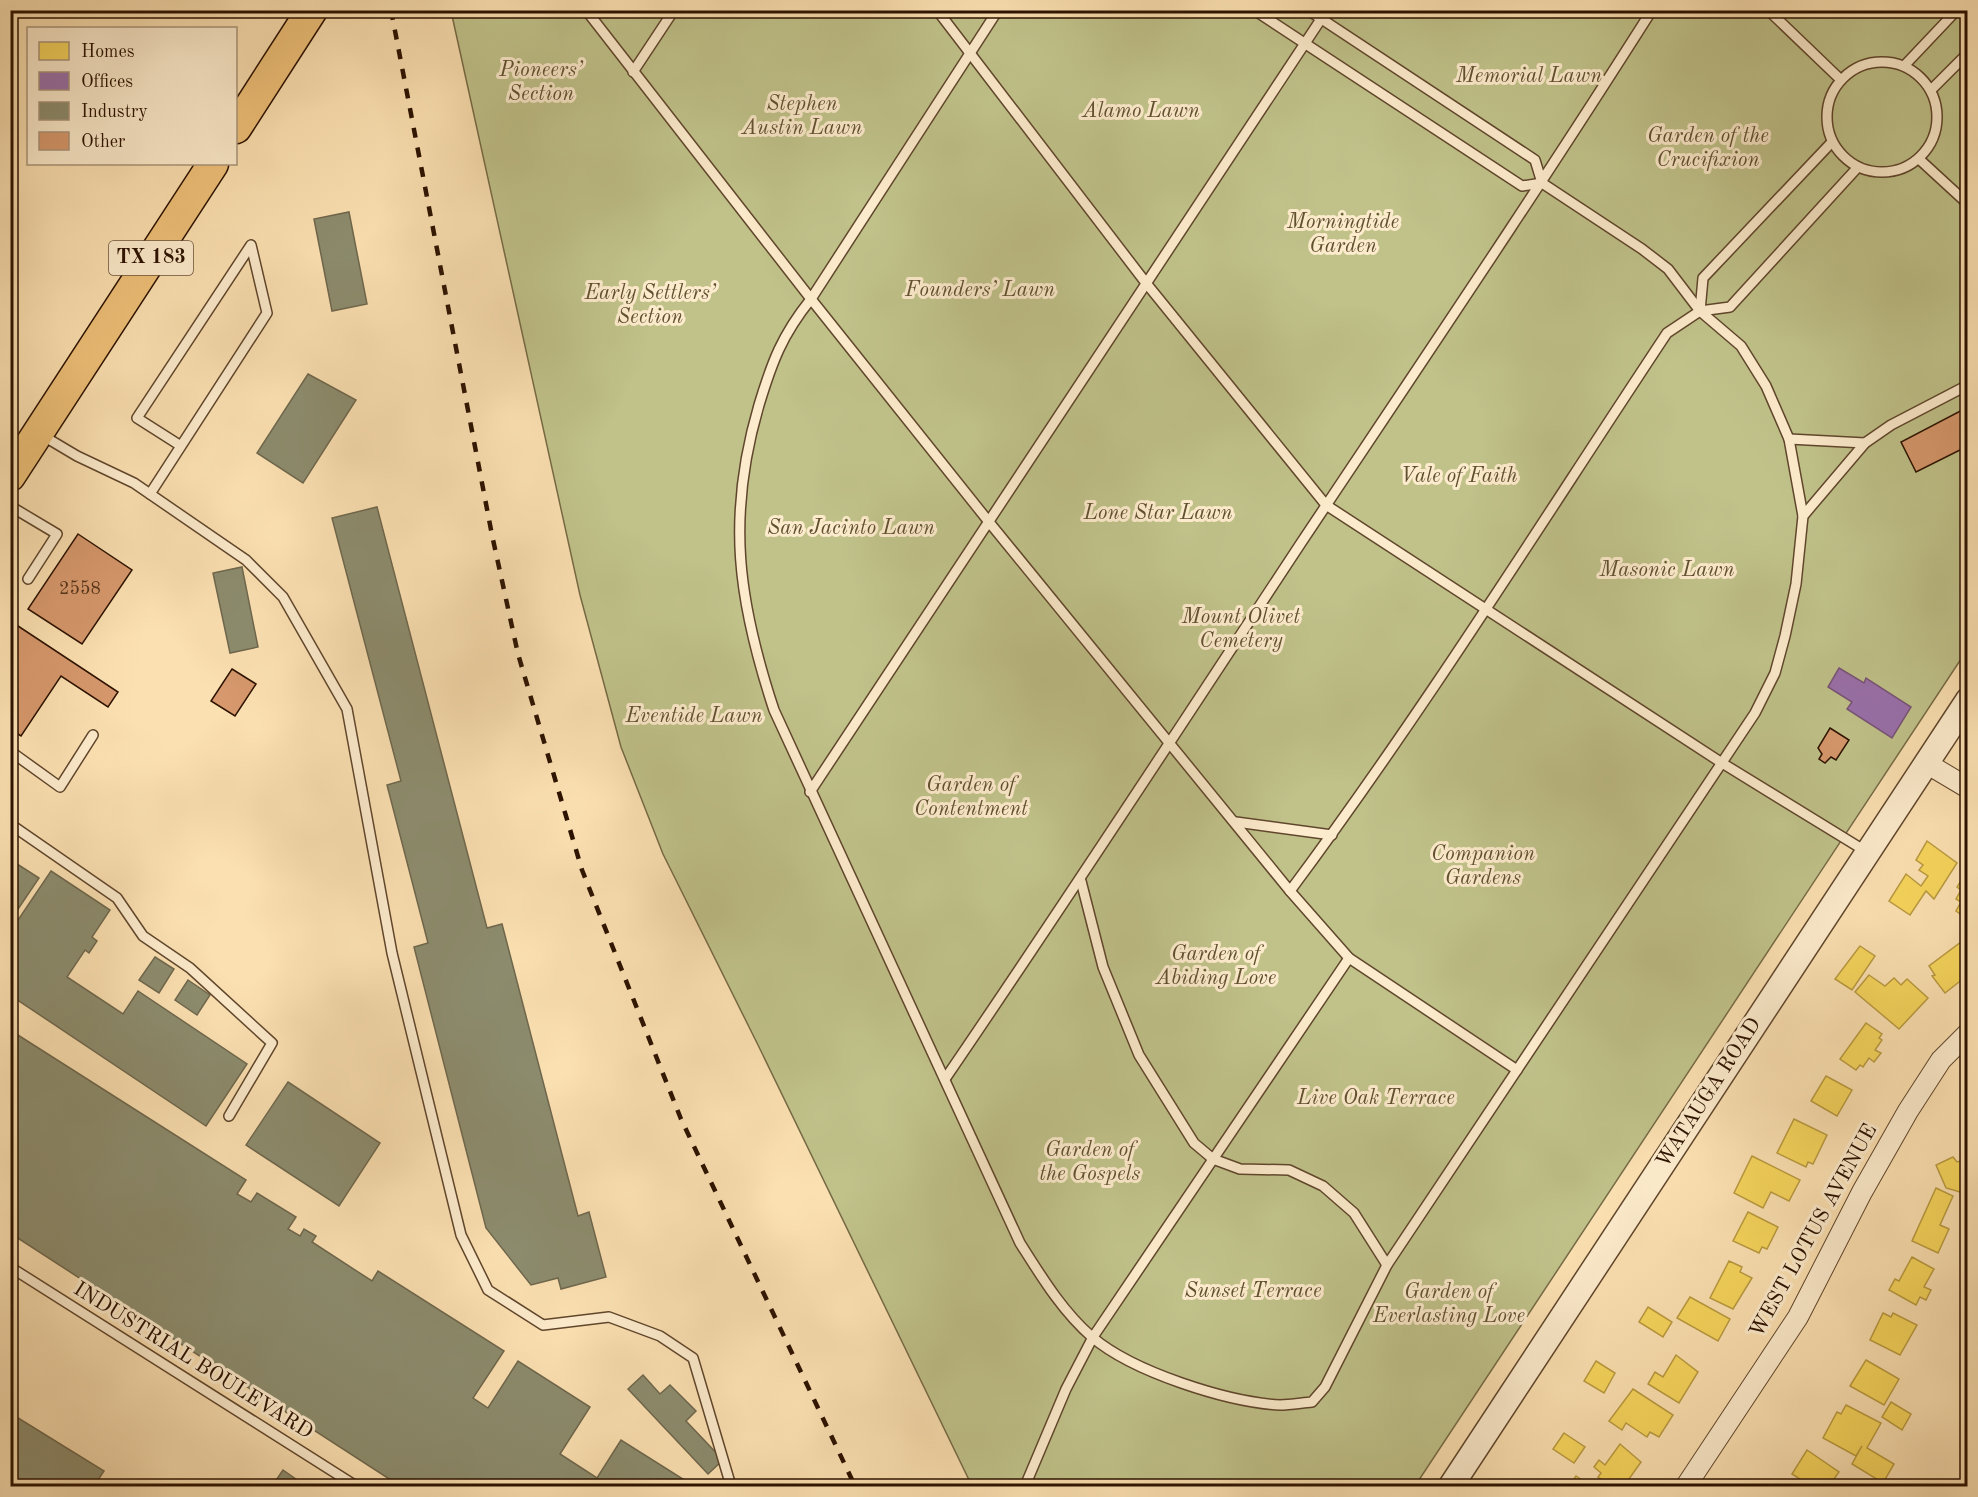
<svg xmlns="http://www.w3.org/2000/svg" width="1978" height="1497" font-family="'Old Standard TT',serif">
  <rect width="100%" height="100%" fill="#fbe0b1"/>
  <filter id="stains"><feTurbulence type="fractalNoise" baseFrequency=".00333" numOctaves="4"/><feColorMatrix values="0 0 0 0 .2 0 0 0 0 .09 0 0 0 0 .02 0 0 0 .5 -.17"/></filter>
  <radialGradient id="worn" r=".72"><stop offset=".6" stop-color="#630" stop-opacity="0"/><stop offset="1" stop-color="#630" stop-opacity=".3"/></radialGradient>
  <path fill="#c0c28a" stroke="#766a45" stroke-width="1.5" d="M451 11H1967V650L1415 1486H972L758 1045 663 854 621 747 580 595Z"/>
  <g fill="#f6d55c" stroke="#b99a40" stroke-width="1.5">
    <path d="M1927 841 1957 863 1934 899 1926 891 1910 915 1889 901 1906 874 1921 886 1928 876 1919 870 1923 865 1916 860Z"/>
    <path d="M1968 870V919L1956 911 1961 902 1956 899 1961 890 1957 887Z"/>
    <path d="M1965 939 1968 942V975L1945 993 1932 976 1935 975 1929 966Z"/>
    <path d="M1860 946 1875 956 1852 990 1835 979Z"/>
    <path d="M1869 975 1885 986 1894 978 1901 985 1907 979 1928 998 1899 1029 1855 992Z"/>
    <path d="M1866 1023 1882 1034 1879 1038 1882 1040 1875 1050 1881 1053 1874 1062 1869 1058 1863 1067 1860 1065 1856 1070 1840 1059Z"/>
    <path d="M1826 1076 1852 1090 1837 1116 1811 1101Z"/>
    <path d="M1794 1119 1827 1135 1813 1164 1808 1162 1806 1167 1777 1153Z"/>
    <path d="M1752 1156 1800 1180 1789 1201 1771 1192 1763 1208 1734 1193Z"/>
    <path d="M1953 1157 1957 1162 1968 1159V1181L1962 1183 1968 1186 1967 1194 1946 1188 1936 1165Z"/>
    <path d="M1936 1188 1953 1196 1940 1225 1949 1229 1938 1253 1912 1241Z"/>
    <path d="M1748 1212 1778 1227 1767 1249 1762 1247 1759 1253 1733 1241Z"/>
    <path d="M1912 1257 1934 1269 1924 1287 1931 1290 1926 1300 1920 1297 1916 1305 1889 1290 1895 1279 1899 1281Z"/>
    <path d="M1729 1261 1742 1267 1740 1272 1752 1278 1733 1309 1710 1298Z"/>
    <path d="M1690 1297 1730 1319 1718 1341 1677 1318Z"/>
    <path d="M1648 1307 1672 1322 1663 1337 1639 1322Z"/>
    <path d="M1883 1313 1891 1317 1893 1313 1917 1325 1900 1355 1870 1340Z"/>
    <path d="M1676 1355 1698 1372 1679 1403 1648 1384 1655 1372 1663 1377Z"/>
    <path d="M1866 1360 1899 1379 1884 1405 1850 1386Z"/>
    <path d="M1596 1361 1615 1373 1604 1393 1584 1381Z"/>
    <path d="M1633 1389 1673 1415 1659 1437 1650 1432 1647 1437 1626 1423 1622 1430 1609 1421Z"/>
    <path d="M1891 1402 1911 1414 1902 1430 1882 1417Z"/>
    <path d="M1846 1405 1881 1423 1867 1448 1894 1464 1883 1483 1852 1464 1862 1446 1856 1456 1823 1438 1837 1412 1841 1414Z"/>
    <path d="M1564 1433 1585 1447 1574 1463 1553 1449Z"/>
    <path d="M1620 1444 1641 1462 1624 1486H1611L1598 1477 1601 1473 1594 1467 1599 1460 1605 1465Z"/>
    <path d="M1807 1450 1839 1472 1829 1486H1811L1792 1474Z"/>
    <path d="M1968 1464V1483L1960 1480Z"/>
    <path d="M1576 1476 1591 1486H1569Z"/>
  </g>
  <path fill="#9970ab" stroke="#785478" stroke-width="1.5" d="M1839 668 1864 683 1866 678 1911 707 1892 738 1847 709 1852 702 1828 687Z"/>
  <g fill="#8c8c6e" stroke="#6f674d" stroke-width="1.5">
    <path d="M349 212 367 304 332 311 314 219Z"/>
    <path d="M308 374 356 400 303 483 257 453Z"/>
    <path d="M377 507 487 928 502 924 578 1216 589 1212 606 1277 561 1289 558 1278 531 1285 486 1228 414 947 428 943 387 785 401 781 332 518Z"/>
    <path d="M242 567 258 647 230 653 213 573Z"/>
    <path d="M14 862 39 878 10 921V868Z"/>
    <path d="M51 871 110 910 92 937 97 941 89 953 85 950 67 977 123 1014 138 991 247 1064 206 1126 10 995V932Z"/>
    <path d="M155 957 174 969 159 993 139 980Z"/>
    <path d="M188 980 210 995 197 1015 175 1000Z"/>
    <path d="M10 1030 246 1180 237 1194 251 1202 257 1193 296 1217 288 1229 300 1236 304 1229 316 1236 312 1242 372 1281 378 1271 504 1351 473 1398 488 1408 518 1361 590 1407 560 1454 597 1478 621 1440 694 1486H400L10 1233Z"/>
    <path d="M288 1082 380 1143 339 1206 246 1145Z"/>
    <path d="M643 1375 660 1394 670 1385 696 1411 686 1421 723 1460 708 1474 628 1389Z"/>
    <path d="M10 1413 104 1471 94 1486H10Z"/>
    <path d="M283 1470 300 1482 297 1486H272Z"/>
  </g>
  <g fill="#d6986c" stroke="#2c1200" stroke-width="1.5">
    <path d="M1968 407V446L1916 472 1901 442Z"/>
    <path d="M1968 524V538L1961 534Z"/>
    <path d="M78 534 132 570 82 644 28 609Z"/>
    <path d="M18 626 118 692 108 707 61 676 21 736 10 729V638Z"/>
    <path d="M232 669 256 684 235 716 211 701Z"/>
    <path d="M1830 728 1849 740 1836 760 1831 757 1825 763 1819 759 1822 754 1818 748Z"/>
  </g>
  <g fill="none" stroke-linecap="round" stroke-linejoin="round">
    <g stroke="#60462c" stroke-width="12">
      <g id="service">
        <path d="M586 10 811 299 989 522 1290 891 1349 958 1517 1070"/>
        <path d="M937 10 1146 283 1326 505 1722 763 1867 852"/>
        <path d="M998 10 811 299C782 335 772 362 759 405 726 517 738 601 774 710L1020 1243C1041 1276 1062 1311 1092 1337 1133 1372 1227 1402 1280 1405 1290 1405 1301 1403 1312 1402L1325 1387 1387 1265 1755 713 1775 673 1785 636 1796 584 1803 516 1865 443 1891 425 1968 385"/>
        <path d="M1254 10 1522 186 1542 183"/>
        <path d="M1308 10 1535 160 1542 183 1642 249 1668 269 1700 311 1741 346 1766 386 1789 439 1803 516"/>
        <path d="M1768 10 1841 80"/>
        <circle cx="1882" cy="117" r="55"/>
        <path d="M1904 66 1957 10"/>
        <path d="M633 72 674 10"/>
        <path d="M1931 90 1968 53"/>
        <path d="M1919 159 1968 204"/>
        <path d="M1700 311 1703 278 1832 142"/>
        <path d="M40 434 77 456 134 483 246 560 283 597 347 709 392 953 461 1235 488 1290 543 1325 609 1317 660 1336 693 1358 731 1486"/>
        <path d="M1789 439 1865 443"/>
        <path d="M150 494 267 313 251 245 137 418 181 446"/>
        <path d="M10 506 57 534 28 579"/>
        <path d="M10 751 60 787 93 735"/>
        <path d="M810 792 1327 10"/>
        <path d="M1236 822 1332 835"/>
        <path d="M10 824 117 898 143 936 190 968 272 1043 229 1116"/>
        <path d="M1081 881 1103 967 1139 1055 1194 1143 1213 1159 1240 1169 1289 1170 1323 1186 1354 1213 1387 1265"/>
        <path d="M1290 891C1424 711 1543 520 1667 333L1700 311 1730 307 1858 167"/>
        <path d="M945 1079C1066 902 1183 722 1301 543 1419 366 1538 190 1652 10"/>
        <path d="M10 1267 356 1486"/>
        <path d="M1025 1486 1066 1389 1093 1337 1349 958"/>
      </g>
    </g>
    <g stroke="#60462c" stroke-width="22">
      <g id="minor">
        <path d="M1926 763 1968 788"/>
        <path d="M1686 1486 1798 1317 1862 1192 1908 1111 1941 1060 1968 1033"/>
      </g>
    </g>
    <g stroke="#60462c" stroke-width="27">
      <path id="tertiary" d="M1451 1486 1968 700"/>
    </g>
    <g stroke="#2c1200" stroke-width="33">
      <g id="primary">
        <path d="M236 128 312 10"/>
        <path d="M10 476 213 164"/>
      </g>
    </g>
    <use href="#service" stroke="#fcebcc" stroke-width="9"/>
    <use href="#minor" stroke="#fcebcc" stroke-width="20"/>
    <use href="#tertiary" stroke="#fcebcc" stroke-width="24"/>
    <use href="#primary" stroke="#eec078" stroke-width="30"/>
    <path stroke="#2c1200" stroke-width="4.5" stroke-dasharray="10 10" stroke-linecap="butt" d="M391 10 492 535 518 654 582 870 681 1119 855 1486"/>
  </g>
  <g text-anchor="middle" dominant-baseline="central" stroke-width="6" stroke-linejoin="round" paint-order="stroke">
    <g font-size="18" fill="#56341b">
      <text x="80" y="589">2558</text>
    </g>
    <rect fill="#fcebcc" stroke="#6a533d" stroke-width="1.5" x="109" y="241" width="84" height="34" rx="4.5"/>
    <g font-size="20" font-weight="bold" fill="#2c1200">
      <text x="151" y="258">TX 183</text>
    </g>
    <g font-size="21" font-style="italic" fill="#605030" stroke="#fcebcc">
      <text x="541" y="70">Pioneers’<tspan x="541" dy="24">Section</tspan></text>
      <text x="1529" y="76">Memorial Lawn</text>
      <text x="802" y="104">Stephen<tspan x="802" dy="24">Austin Lawn</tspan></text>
      <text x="1141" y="111">Alamo Lawn</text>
      <text x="1708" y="136">Garden of the<tspan x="1708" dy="24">Crucifixion</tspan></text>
      <text x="1343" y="222">Morningtide<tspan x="1343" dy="24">Garden</tspan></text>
      <text x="980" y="290">Founders’ Lawn</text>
      <text x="650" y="293">Early Settlers’<tspan x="650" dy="24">Section</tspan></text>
      <text x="1459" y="476">Vale of Faith</text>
      <text x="1158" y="513">Lone Star Lawn</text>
      <text x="851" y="528">San Jacinto Lawn</text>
      <text x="1667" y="570">Masonic Lawn</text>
      <text x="1241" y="617">Mount Olivet<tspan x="1241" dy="24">Cemetery</tspan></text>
      <text x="694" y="716">Eventide Lawn</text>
      <text x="971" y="785">Garden of<tspan x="971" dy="24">Contentment</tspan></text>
      <text x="1483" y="854">Companion<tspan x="1483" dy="24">Gardens</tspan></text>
      <text x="1216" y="954">Garden of<tspan x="1216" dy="24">Abiding Love</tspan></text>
      <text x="1376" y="1098">Live Oak Terrace</text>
      <text x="1090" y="1150">Garden of<tspan x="1090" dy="24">the Gospels</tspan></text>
      <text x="1253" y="1291">Sunset Terrace</text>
      <text x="1449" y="1292">Garden of<tspan x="1449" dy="24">Everlasting Love</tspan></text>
    </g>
    <g font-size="21" fill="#2c1200" stroke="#fcebcc">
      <text transform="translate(1709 1093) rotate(-57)">WATAUGA ROAD</text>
      <text transform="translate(1814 1231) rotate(-61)">WEST LOTUS AVENUE</text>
      <text transform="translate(193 1361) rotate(32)">INDUSTRIAL BOULEVARD</text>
    </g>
  </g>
  <rect width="1978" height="1497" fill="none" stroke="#fbe0b1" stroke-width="36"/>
  <rect x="12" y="12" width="1954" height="1473" fill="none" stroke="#2c1200" stroke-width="3"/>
  <rect x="18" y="18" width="1942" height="1461" fill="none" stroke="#2c1200" stroke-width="1.5"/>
  <rect x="27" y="27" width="210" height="138" fill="#fcebcc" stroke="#a9947a" stroke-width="1.5"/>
  <rect x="39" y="42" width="30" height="18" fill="#f6d55c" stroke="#a9947a" stroke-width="1.5"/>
  <text x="81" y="57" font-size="18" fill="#2c1200">Homes</text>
  <rect x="39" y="72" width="30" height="18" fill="#9970ab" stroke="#a9947a" stroke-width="1.5"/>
  <text x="81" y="87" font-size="18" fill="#2c1200">Offices</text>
  <rect x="39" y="102" width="30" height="18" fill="#8c8c6e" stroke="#a9947a" stroke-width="1.5"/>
  <text x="81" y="117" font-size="18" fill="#2c1200">Industry</text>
  <rect x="39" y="132" width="30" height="18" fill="#d6986c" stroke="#a9947a" stroke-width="1.5"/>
  <text x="81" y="147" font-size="18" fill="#2c1200">Other</text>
  <rect width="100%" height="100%" filter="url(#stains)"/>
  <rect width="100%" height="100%" fill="url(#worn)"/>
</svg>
